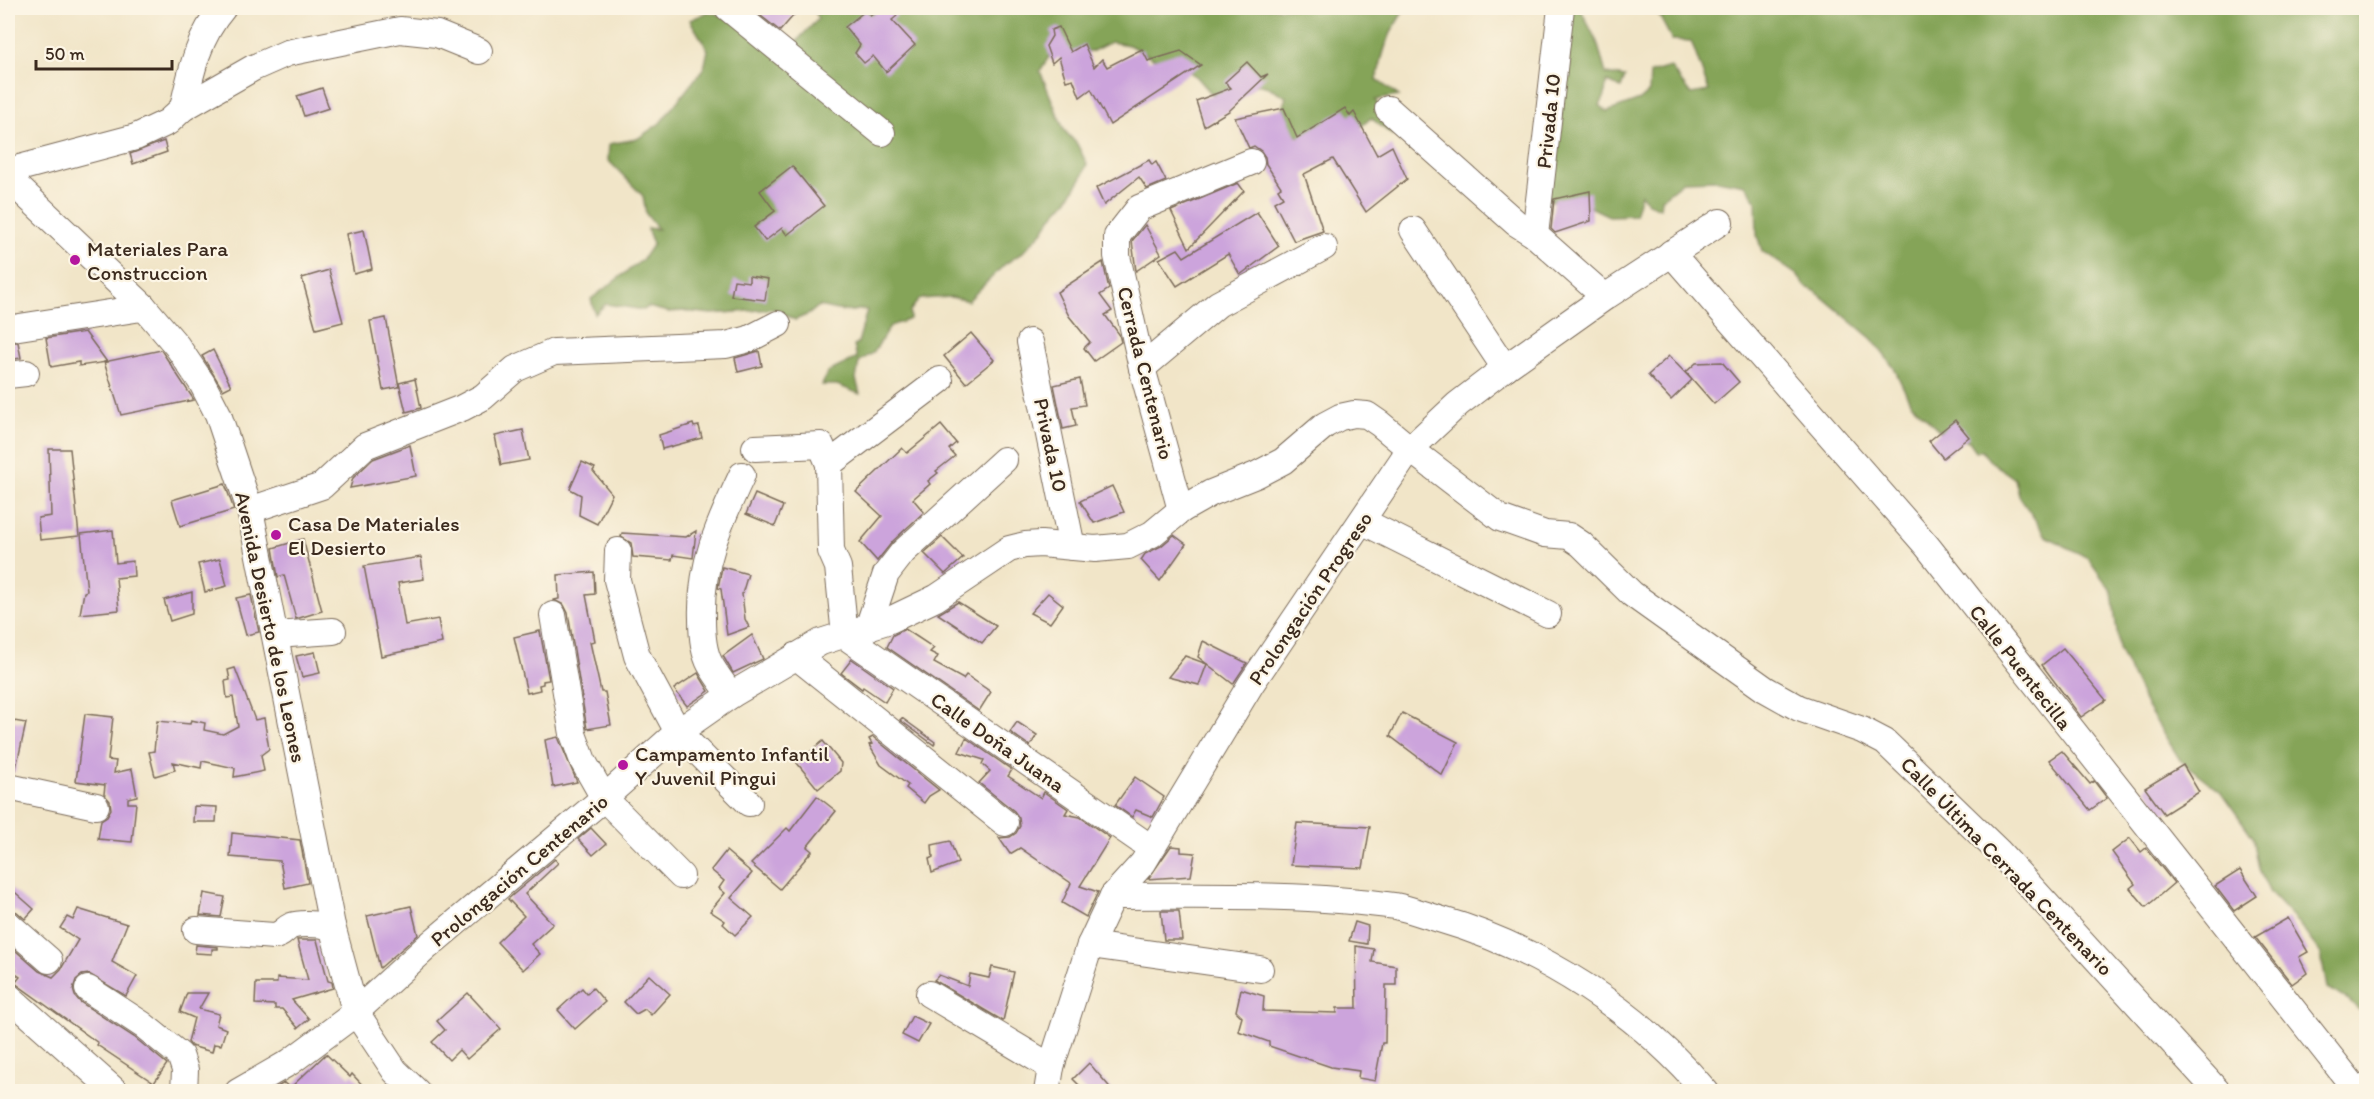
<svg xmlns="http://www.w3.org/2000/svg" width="2374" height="1099" font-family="Itim,sans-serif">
  <rect width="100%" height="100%" fill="#fcf5e5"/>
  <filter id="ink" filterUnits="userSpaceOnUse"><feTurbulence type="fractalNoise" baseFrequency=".0167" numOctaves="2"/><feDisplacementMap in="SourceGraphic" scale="12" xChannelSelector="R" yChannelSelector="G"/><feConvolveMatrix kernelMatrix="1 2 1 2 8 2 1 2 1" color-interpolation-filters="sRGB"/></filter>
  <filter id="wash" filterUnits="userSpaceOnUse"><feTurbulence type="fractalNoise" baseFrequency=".008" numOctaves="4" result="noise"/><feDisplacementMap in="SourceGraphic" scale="24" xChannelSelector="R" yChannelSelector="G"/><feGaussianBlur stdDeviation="1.35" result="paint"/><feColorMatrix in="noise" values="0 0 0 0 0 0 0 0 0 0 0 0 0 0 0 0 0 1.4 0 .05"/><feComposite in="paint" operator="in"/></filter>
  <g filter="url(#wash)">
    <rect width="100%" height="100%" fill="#f1e5c8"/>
    <g fill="#85a458" stroke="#60673b" stroke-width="1.5">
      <path d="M814 8H1406C1388 33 1383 50 1377 80L1399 96 1375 100 1384 115 1398 120 1392 135 1371 118 1357 130 1306 140 1276 127 1286 97C1256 78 1257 83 1227 99L1211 93 1197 77 1182 67 1155 59 1129 45 1111 42 1091 52 1050 55 1040 71 1064 130 1077 144 1087 164 1082 177 1068 199 1051 218 1043 231 1022 253 1005 264 968 301 951 297 919 299 910 311V319L890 326 874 352 859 362 856 379 860 394 837 385H822L828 372 857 358 854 346 858 343 867 310C860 308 858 311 851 311 841 312 829 308 819 306L809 314 795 320 773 309 712 314 684 311 668 312 648 307 644 310 606 304 595 314 591 299 642 260 653 244 647 228 658 229 646 214 643 196 608 160 609 144 637 139 660 123 704 68 708 50 690 20 708 12 721 15 790 48 818 19Z"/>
      <path d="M1561 8H1580L1597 42 1606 74 1625 77 1621 88 1606 81 1605 96 1600 105 1607 112 1640 100 1649 92 1650 73 1670 67 1691 94 1709 91 1691 41 1672 40 1655 8H2366V1017L2349 1000 2327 988 2321 954 2299 924 2270 893 2259 870 2253 837 2221 792 2180 760 2147 707 2119 649 2112 592 2088 558 2046 536 2019 496 2015 479 1989 460 1982 451H1976L1969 441 1942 433 1910 402 1894 368 1872 339 1815 291 1806 287 1797 275 1762 251 1757 235 1756 200 1745 185 1717 180 1684 181 1661 199 1660 208 1648 203 1641 194 1635 215 1609 216 1580 202 1540 200Z"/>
    </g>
    <g id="blocks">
      <g fill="#cca4dc">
        <path d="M751 8H800L780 31Z"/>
        <path d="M883 8H890L897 16 892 20 915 45 886 72 873 56 864 63 855 53 860 45 845 27 865 11 871 15Z"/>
        <path d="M1059 27 1071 52 1084 44 1094 67 1102 59 1107 67 1142 49 1148 61 1181 51 1201 65 1110 125 1091 89 1080 97 1073 79 1066 81 1059 57 1052 63 1046 46 1052 36 1051 30Z"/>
        <path d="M1247 62 1261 77 1268 74 1229 111 1204 126 1196 101 1231 88 1225 82Z"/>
        <path d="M322 88 329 108 304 116 297 96Z"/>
        <path d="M1284 108 1297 138 1345 108 1350 116 1354 112 1377 155 1392 146 1407 179 1366 212 1333 159 1304 174 1323 231 1294 241 1274 202 1283 197 1278 189 1281 187 1266 164 1265 157 1261 151 1254 146 1249 148 1235 118Z"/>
        <path d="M164 141 167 152 133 164 130 154Z"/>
        <path d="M1149 160 1152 165 1156 162 1166 181 1147 189 1139 177 1104 205 1096 188Z"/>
        <path d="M792 166 824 206 787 235 782 228 765 241 754 227 775 211 760 191Z"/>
        <path d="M1238 183 1244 191 1189 248 1171 211Z"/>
        <path d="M1590 191 1591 221 1555 233 1551 229 1554 199Z"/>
        <path d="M1257 212 1279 246 1240 275 1228 254 1177 286 1159 259 1178 249 1184 257Z"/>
        <path d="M1145 225 1161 254 1136 271 1132 241Z"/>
        <path d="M364 230 372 269 354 274 346 234Z"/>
        <path d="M1103 262 1109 289 1100 295 1112 311 1105 315 1119 334 1121 342 1094 361 1084 348 1090 342 1069 316 1057 292Z"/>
        <path d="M329 270 343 322 316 329 302 278Z"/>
        <path d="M749 276 768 279 765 300 731 296 734 280 749 282Z"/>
        <path d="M386 318 399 387 383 390 370 321Z"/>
        <path d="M85 332 107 362 79 366V362L51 367 46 338Z"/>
        <path d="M971 333 994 360 966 383 944 356Z"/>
        <path d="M8 342H18L21 358 8 360Z"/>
        <path d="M161 350 194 400 121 415 104 362Z"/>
        <path d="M213 350 231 386 223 390 202 356Z"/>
        <path d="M759 351 762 366 738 372 735 358Z"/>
        <path d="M1669 356 1692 380 1671 400 1648 375Z"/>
        <path d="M1722 362 1739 382 1714 404 1686 372 1696 363Z"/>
        <path d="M415 379 421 408 406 412 399 383Z"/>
        <path d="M1080 379 1085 405 1072 407 1076 426 1063 429 1054 385Z"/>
        <path d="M1955 420 1969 437 1943 458 1929 441Z"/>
        <path d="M693 424 694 427 699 426 702 438 662 449 659 435Z"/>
        <path d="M941 425 956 443 949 449 955 456 936 471 938 473 928 481 930 484 913 499 924 512 893 541 877 561 860 542 882 516 856 492 902 448 907 453Z"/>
        <path d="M523 430 529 460 501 465 495 436Z"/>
        <path d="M410 445 416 476 350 488 353 478 373 459Z"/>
        <path d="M49 449H70L79 536 40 540 38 518 51 516Z"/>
        <path d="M582 462 595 468 593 471 612 494 597 524 579 515 581 495 570 489Z"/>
        <path d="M225 484 234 510 180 526 172 500Z"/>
        <path d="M1112 486 1124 512 1094 523 1080 501Z"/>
        <path d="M755 494 783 506 775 526 746 514Z"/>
        <path d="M113 530 116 563 133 561 134 576 116 578 119 610 80 614 84 592 87 591 81 534Z"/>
        <path d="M696 531 693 558 673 555 672 560 633 557 631 543 621 537 622 533 686 537Z"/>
        <path d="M1174 535 1186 544 1160 581 1141 560 1145 554 1161 546Z"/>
        <path d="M942 537 963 558 945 574 924 553Z"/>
        <path d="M303 539 322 611 296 619 284 575 278 577 273 548Z"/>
        <path d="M421 557 424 579 398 583 405 625 438 619 442 643 381 656 364 566Z"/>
        <path d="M220 559 227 586 205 592 198 564Z"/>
        <path d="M722 567 748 574 742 594 745 619 749 627 727 635 721 589 718 588Z"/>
        <path d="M594 572 595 594 586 595 595 641 590 642 601 692H605L611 725 587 729 568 613 564 605 554 600 559 599 558 575Z"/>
        <path d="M192 592V614L170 621 164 600Z"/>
        <path d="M1048 593 1063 605 1050 623 1030 613Z"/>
        <path d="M251 595 259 632 246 635 236 598Z"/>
        <path d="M958 602 996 626 982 643 938 614Z"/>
        <path d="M905 629 934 648 930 652 938 656 934 663 963 679 966 675 991 692 979 711 887 647 893 635Z"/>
        <path d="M540 631 549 680 543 681V684L539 685 540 690 527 693 514 637Z"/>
        <path d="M752 635 763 659 733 673 723 656Z"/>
        <path d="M1203 641 1247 663 1233 684 1198 657Z"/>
        <path d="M2063 648 2106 700 2081 717 2042 665Z"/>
        <path d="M315 652 320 673 302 677 296 656Z"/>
        <path d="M1185 656 1207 664 1199 685 1168 677Z"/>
        <path d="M852 659 893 688 885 702 863 687 862 689 841 673Z"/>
        <path d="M235 668 255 720 264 718 269 749 261 755 264 771 234 777 235 768 202 761 201 768 173 762 175 770 155 776 149 752 154 751 157 721 190 724 191 720 205 723 204 730 223 734 238 726 233 697 227 698 225 681 230 680 228 670Z"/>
        <path d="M698 673 709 691 687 706 674 689Z"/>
        <path d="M1402 713 1458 742 1442 775 1390 736Z"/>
        <path d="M85 714 113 717 108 760 116 761 114 773 132 769 137 796 128 798V803H136L132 842 98 839 101 820 107 816 111 809 110 801 104 794 105 785 76 781Z"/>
        <path d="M902 718 935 742 934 745 900 720Z"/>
        <path d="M8 720 26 723 15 773 8 774Z"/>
        <path d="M1017 722 1037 735 1030 746 1010 732Z"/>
        <path d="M558 737 577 782 553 787 545 740Z"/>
        <path d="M873 737 939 790 929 796 924 803 906 788 908 785 881 765 869 745 872 744 869 739Z"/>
        <path d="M966 738 1012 770 1008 776 1041 798 1044 792 1068 809 1065 814 1080 817 1110 838 1080 886 1098 892 1086 917 1062 903 1071 883 1020 848 1010 854 999 838 1010 837 1016 833 1020 826 1019 818 1014 811 979 783 990 771 982 764 984 760 959 752Z"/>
        <path d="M823 741 841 763 840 771 818 789 797 763Z"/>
        <path d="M2062 751 2090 784 2094 781 2107 798 2090 810 2049 760Z"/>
        <path d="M2183 765 2199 792 2164 814 2145 788Z"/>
        <path d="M1135 777 1164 797 1153 817 1136 810 1132 817 1115 805Z"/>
        <path d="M817 796 836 811 807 847 812 851 780 889 751 864 787 828 790 831Z"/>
        <path d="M194 806 217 807 216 822H193Z"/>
        <path d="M1297 823 1370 827 1363 868 1291 865Z"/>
        <path d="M591 828 606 844 593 855 578 839Z"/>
        <path d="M232 833 300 840 308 883 285 888 280 861 230 857Z"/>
        <path d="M2130 838 2141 852 2146 848 2174 883 2146 907 2130 888 2135 884 2112 852Z"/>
        <path d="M950 841 958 863 932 873 929 859 933 857 932 845Z"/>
        <path d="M1171 846 1181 847V852L1195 853 1191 876 1148 879Z"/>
        <path d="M726 851 752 873 731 898 753 917 735 935 723 924 725 921 710 911 725 893 719 888 724 881 711 870Z"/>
        <path d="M555 859 558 863 525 894 553 924 531 944 540 954 523 970 497 942 524 916 508 899Z"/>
        <path d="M2240 870 2257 896 2234 911 2215 886Z"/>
        <path d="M8 886 34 909 25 919 17 912 8 909Z"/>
        <path d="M204 893 225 897 221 917 200 915Z"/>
        <path d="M411 906 418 935 380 968 367 916Z"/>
        <path d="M78 909 127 924 112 962 137 976 126 996 89 974 82 975 76 980 73 989 75 996 80 1002 134 1037 167 1064 154 1083 97 1045 98 1043 15 983 20 977 13 972 16 969 8 963V944L39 971 53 977 61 969 78 940 60 928 67 917 73 920Z"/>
        <path d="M1161 911H1179L1182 940H1164Z"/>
        <path d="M2288 918 2308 952 2299 957 2307 973 2292 984 2255 937Z"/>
        <path d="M1355 922 1368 926 1367 944 1349 941Z"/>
        <path d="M297 940H317L328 981 332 982 333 988 292 1000 309 1019 298 1028 282 1009H275V1005L255 1004 256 983H277V978L308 980Z"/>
        <path d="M196 945 218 947V949H212V954L195 953Z"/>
        <path d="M1356 946 1374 949 1372 962 1396 966V985H1386L1385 1043H1382L1375 1081 1358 1078 1359 1071 1331 1067 1269 1046V1042L1238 1031 1242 1017 1236 1011 1241 989 1264 996 1263 1011 1337 1013V1008H1357Z"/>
        <path d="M992 967 1014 972 1003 1021 934 980 939 975 968 986 970 974 989 978Z"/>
        <path d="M649 975 670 994 651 1015 645 1009 636 1014 624 1002Z"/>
        <path d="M582 988 587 994 593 988 605 1002 575 1029 558 1010Z"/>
        <path d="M187 993H208L199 1009 219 1014 216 1025 226 1029 221 1045 214 1044 212 1052 191 1046 188 1042 194 1018 180 1012Z"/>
        <path d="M468 993 501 1029 467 1059 459 1050 449 1060 432 1042 445 1030 437 1021Z"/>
        <path d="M912 1016 929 1024 918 1043 902 1035Z"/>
        <path d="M326 1054 350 1077 352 1074 369 1092H269L284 1083 290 1088Z"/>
        <path d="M1089 1063 1114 1092H1086L1073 1079Z"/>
      </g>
    </g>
  </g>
  <g filter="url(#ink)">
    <use href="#blocks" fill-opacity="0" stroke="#7b6b5a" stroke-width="1.5"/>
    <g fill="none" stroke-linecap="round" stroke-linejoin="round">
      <g stroke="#7b6b5a" stroke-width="28">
        <g id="minor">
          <path d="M728 8 882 133"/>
          <path d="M183 108C191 72 198 37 223 8"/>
          <path d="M1388 109 1516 223 1535 235 1605 297"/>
          <path d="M8 171 136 137 168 122 183 108 253 68 287 53 400 30 437 34 479 51"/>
          <path d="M8 178 143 306 177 346 202 383 218 414 250 510 332 926 355 1011 395 1071 417 1092"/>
          <path d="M1413 230 1505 368"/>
          <path d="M1535 235 1561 8"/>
          <path d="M1671 253 1927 546 2358 1092"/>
          <path d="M13 328 135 309 143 306"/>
          <path d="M1030 342 1072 547"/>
          <path d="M1142 368 1218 304 1324 247"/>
          <path d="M8 375 26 373"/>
          <path d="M940 380 829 464 831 551 838 567 845 636 1151 848"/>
          <path d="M755 448 821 445 829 464"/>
          <path d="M250 510 322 486 365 446 462 408 483 397 515 369 554 352 726 345 749 339 778 324"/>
          <path d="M1181 510 1142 368 1117 256V236L1139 208 1251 162"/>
          <path d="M1362 521 1548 614"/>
          <path d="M618 551 617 580 637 656 678 732 749 803"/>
          <path d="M553 615 573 734 583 761 604 798 681 876"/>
          <path d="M868 628 886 574 903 552 1004 460"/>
          <path d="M276 635 333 631"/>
          <path d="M796 656 1005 823"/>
          <path d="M731 695C724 685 716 675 710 664 703 651 702 634 702 619 700 564 719 524 742 475"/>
          <path d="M8 790 13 788 96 806"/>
          <path d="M1113 896C1207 896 1302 893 1395 906 1410 909 1425 915 1439 919 1540 948 1638 1011 1706 1092"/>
          <path d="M8 924 49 960"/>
          <path d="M196 930 274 936C283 935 284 929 291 926 303 922 320 925 332 926"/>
          <path d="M1090 945 1260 969"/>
          <path d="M88 989 143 1025 180 1055 185 1070 184 1092"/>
          <path d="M929 994 1051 1067"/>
          <path d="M8 996 116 1092"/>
          <path d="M238 1092 290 1062 349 1018 428 946 604 798 678 732 731 695 821 642 890 620 936 598 1009 549 1025 545 1041 544 1095 549 1128 546 1152 534 1181 510 1211 493 1256 475 1283 461 1325 425 1340 417 1354 414 1367 415 1380 424 1410 449 1500 518 1545 534 1569 536 1581 544 1632 594 1765 689 1799 708 1862 730 1885 742 1998 851 2218 1092"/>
          <path d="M1047 1092 1051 1067 1090 945 1113 896 1143 863 1251 684 1410 449 1458 404 1505 368 1605 297 1720 222"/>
        </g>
      </g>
      <use href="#minor" stroke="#fff" stroke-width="26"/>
    </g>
  </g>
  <g fill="#b5179e" stroke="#fcf5e5" stroke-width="2">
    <circle cx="75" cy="260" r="6"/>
    <circle cx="276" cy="535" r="6"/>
    <circle cx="623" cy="765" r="6"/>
  </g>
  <g text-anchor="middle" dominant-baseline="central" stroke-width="4.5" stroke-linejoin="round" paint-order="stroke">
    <g font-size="21" fill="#3b2a1e" stroke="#fcf5e5">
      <text transform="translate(1548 121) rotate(-84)">Privada 10</text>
      <text transform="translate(1146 373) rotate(76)">Cerrada Centenario</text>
      <text transform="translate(1051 445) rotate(78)">Privada 10</text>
      <text transform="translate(1310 598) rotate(-56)">Prolongación Progreso</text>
      <text transform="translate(271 627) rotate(78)">Avenida Desierto de los Leones</text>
      <text transform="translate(2021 667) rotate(52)">Calle Puentecilla</text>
      <text transform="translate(998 742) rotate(35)">Calle Doña Juana</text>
      <text transform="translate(2007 866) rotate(46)">Calle Última Cerrada Centenario</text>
      <text transform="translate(519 870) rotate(-40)">Prolongación Centenario</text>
    </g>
    <g font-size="21" fill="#3b2a1e" stroke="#fcf5e5" text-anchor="start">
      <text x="87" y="248">Materiales Para<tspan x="87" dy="24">Construccion</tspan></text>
      <text x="288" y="523">Casa De Materiales<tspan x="288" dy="24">El Desierto</tspan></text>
      <text x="635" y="753">Campamento Infantil<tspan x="635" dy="24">Y Juvenil Pingui</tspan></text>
    </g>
  </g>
  <rect width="2374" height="1099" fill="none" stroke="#fcf5e5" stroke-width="30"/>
  <path d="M36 60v9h136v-9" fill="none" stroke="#3b2a1e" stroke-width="3"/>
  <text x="45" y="60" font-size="18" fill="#3b2a1e" stroke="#fcf5e5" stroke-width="4.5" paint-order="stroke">50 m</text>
</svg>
